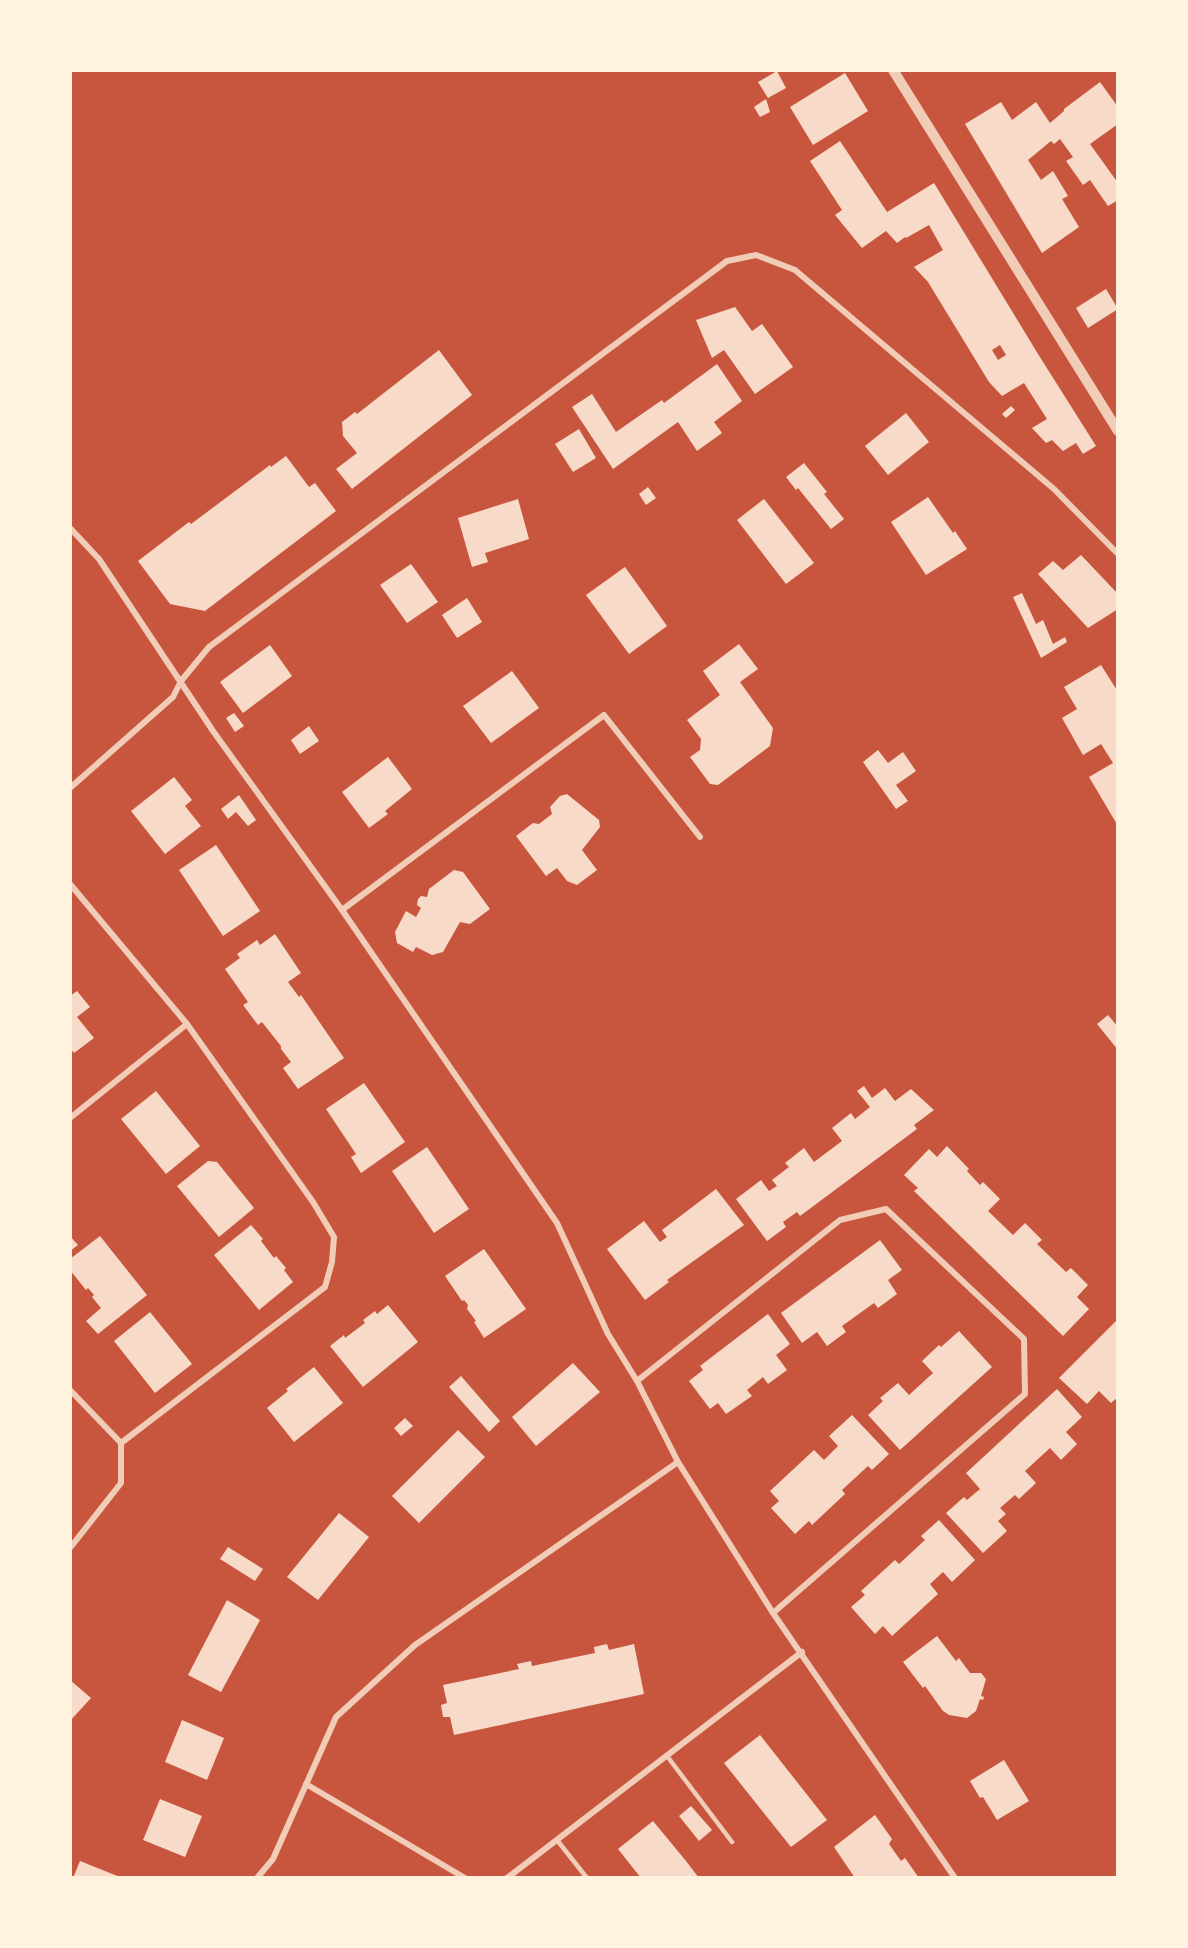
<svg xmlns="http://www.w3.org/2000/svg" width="1188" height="1948" font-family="'Roboto Condensed',sans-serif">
  <rect width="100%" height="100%" fill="#c8553d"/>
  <g fill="#f7dbc8" fill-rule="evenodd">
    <path d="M777 71 786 88 768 98 758 82Z"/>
    <path d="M845 73 868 111 813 145 790 107Z"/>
    <path d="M1100 82 1118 107V124L1090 144 1118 183V200L1108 206 1090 180 1083 185 1066 161 1073 157 1060 139 1054 144 1051 141 1028 160 1041 180 1053 171 1068 196 1062 199 1079 227 1042 253 965 124 1001 102 1012 120 1036 102 1050 123 1064 111V109Z"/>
    <path d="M766 99 770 112 760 117 754 107Z"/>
    <path d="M840 141 887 212 934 183 1038 354 1096 446 1083 454 1076 443 1063 451 1052 440 1046 443 1032 428 1047 419 1024 383 1002 396 989 382 928 282 914 267 943 250 929 225 906 238 905 237 897 243 886 231 862 248 835 215 842 210 810 161ZM1000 345 1006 355 998 360 992 350Z"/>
    <path d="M1106 289 1118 309 1088 328 1076 308Z"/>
    <path d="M735 307 752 331 762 324 793 367 755 394 724 350 712 358 696 320Z"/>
    <path d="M439 350 472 395 352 489 336 469 357 453 343 436 342 422 355 412 357 414Z"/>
    <path d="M717 364 742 401 714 422 722 433 697 451 678 422 613 469 572 407 592 394 616 432 662 400 664 403Z"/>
    <path d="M1011 406 1015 410 1006 418 1002 414Z"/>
    <path d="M906 413 929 442 888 475 865 446Z"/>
    <path d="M579 429 596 458 573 472 555 444Z"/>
    <path d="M286 456 309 487 315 483 336 511 205 611 170 604 138 561 189 522 191 524 270 465 271 467Z"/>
    <path d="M804 463 827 492 824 494 844 519 831 529 798 488 796 490 786 477Z"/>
    <path d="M648 487 656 498 646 505 639 494Z"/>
    <path d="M928 497 953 533 955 531 967 549 926 575 891 522Z"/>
    <path d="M518 499 529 539 485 553 488 562 472 567 458 518Z"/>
    <path d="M764 499 814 563 786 584 737 520Z"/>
    <path d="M1081 555 1118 594V609L1088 628 1038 574 1053 561 1063 570Z"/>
    <path d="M411 564 438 602 407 623 380 585Z"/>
    <path d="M625 567 667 626 629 654 586 595Z"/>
    <path d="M1022 593 1036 624 1043 620 1053 644 1065 637 1067 642 1041 658 1013 597Z"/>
    <path d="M467 598 482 622 457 638 442 615Z"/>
    <path d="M739 644 758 669 740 682 773 728 770 746 718 785 710 784 690 757 700 750 701 739 687 720 720 695 703 671Z"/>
    <path d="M270 645 292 676 243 713 220 682Z"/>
    <path d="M1101 665 1118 692V826L1089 777 1113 763 1101 744 1083 755 1062 718 1077 709 1064 687Z"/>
    <path d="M512 671 539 708 491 743 463 706Z"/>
    <path d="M234 713 244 726 235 732 226 718Z"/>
    <path d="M309 726 319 741 300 754 291 740Z"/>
    <path d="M878 750 888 763 903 752 916 771 896 785 908 801 896 809 863 762Z"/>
    <path d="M388 757 412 789 385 811 388 814 369 828 342 792Z"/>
    <path d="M174 777 192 800 185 806 201 826 165 854 131 811Z"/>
    <path d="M567 794 599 820 600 827 582 850 597 870 577 885 567 881 557 868 546 876 516 836 533 823 539 824 552 814 550 807 560 796Z"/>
    <path d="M239 795 256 820 248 826 236 812 228 819 221 809Z"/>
    <path d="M216 845 260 911 223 936 179 870Z"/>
    <path d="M454 870 463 872 490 909 470 924 460 922 443 952 432 955 416 947 413 952 397 943 395 932 406 911 416 917 421 908 417 905 418 899 421 896 427 897 429 889Z"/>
    <path d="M275 934 301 973 288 982 299 997 301 995 344 1058 298 1089 283 1068 291 1062 281 1049V1046L262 1022 258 1025 243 1005 248 1002 225 969 240 958 237 954 257 940 260 945Z"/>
    <path d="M77 991 90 1007 77 1017 94 1038 74 1053 70 1048V996Z"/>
    <path d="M1108 1015 1118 1027V1050L1097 1024Z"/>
    <path d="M364 1083 405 1142 361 1173 351 1157 356 1154 326 1109Z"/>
    <path d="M864 1086 872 1098 885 1088 895 1101 911 1089 934 1110 914 1125 917 1129 800 1216 797 1212 783 1222 786 1227 767 1241 736 1199 761 1180 769 1191 777 1186 772 1180 789 1167 785 1163 804 1148 814 1162 842 1141 832 1128 851 1113 855 1119 870 1107 857 1091Z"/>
    <path d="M156 1091 200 1146 166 1174 121 1119Z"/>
    <path d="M947 1146 969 1169 967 1171 980 1185 983 1182 1000 1199 988 1211 1013 1235 1025 1223 1042 1240 1037 1244 1066 1272 1071 1268 1088 1285 1077 1297 1089 1309 1063 1336 914 1191 918 1188 904 1175 929 1149 937 1157Z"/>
    <path d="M427 1147 469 1209 434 1233 392 1171Z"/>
    <path d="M208 1161 217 1162 254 1208 219 1237 177 1186Z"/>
    <path d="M716 1189 744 1225 667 1280 669 1282 645 1300 607 1249 644 1221 660 1242 667 1237 662 1230Z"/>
    <path d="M251 1225 263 1239 261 1241 274 1258 276 1256 286 1268 284 1270 293 1282 259 1310 214 1255Z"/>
    <path d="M70 1236 78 1245 70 1251Z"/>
    <path d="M100 1236 147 1295 98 1334 86 1321 101 1308 92 1297 94 1295 88 1288 86 1290 70 1270V1259Z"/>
    <path d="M880 1240 902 1270 888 1280 897 1294 878 1308 874 1303 842 1326 846 1332 827 1346 817 1332 802 1343 781 1313Z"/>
    <path d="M484 1249 526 1309 484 1338 474 1322 476 1321 467 1309 468 1305 464 1300 462 1301 445 1276Z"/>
    <path d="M388 1305 418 1342 363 1387 330 1346 344 1335 345 1338 365 1323 363 1320 375 1311 377 1314Z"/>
    <path d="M150 1312 192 1364 155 1393 114 1341Z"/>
    <path d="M768 1314 790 1344 776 1355 787 1370 768 1384 763 1377 747 1390 752 1396 726 1414 718 1403 710 1409 689 1381 703 1370 700 1366Z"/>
    <path d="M1118 1319V1397L1111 1403 1099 1391 1087 1404 1059 1378Z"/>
    <path d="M959 1331 992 1367 900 1450 868 1415 883 1401 880 1398 898 1383 909 1395 933 1373 922 1361 939 1345 941 1347Z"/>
    <path d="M573 1363 600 1392 536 1446 512 1417Z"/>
    <path d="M314 1367 343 1403 294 1442 267 1408 288 1391 286 1389Z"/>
    <path d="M461 1376 500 1421 489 1432 449 1387Z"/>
    <path d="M1057 1389 1082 1417 1066 1432 1077 1444 1061 1460 1050 1448 1025 1471 1036 1483 1019 1499 1015 1495 1000 1508 1006 1514 998 1521 1007 1531 983 1553 946 1513 964 1497 967 1500 980 1489 966 1473Z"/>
    <path d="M852 1415 889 1454 872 1470 868 1466 842 1490 845 1494 812 1525 809 1521 795 1534 771 1508 779 1501 770 1491 814 1450 824 1460 838 1446 829 1436Z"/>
    <path d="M405 1418 413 1426 401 1436 394 1428Z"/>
    <path d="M458 1430 485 1457 419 1523 392 1496Z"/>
    <path d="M339 1513 369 1537 318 1600 287 1577Z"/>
    <path d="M939 1520 975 1560 952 1582 943 1572 930 1584 938 1594 892 1636 883 1626 875 1634 851 1607 865 1595 861 1591 895 1560 899 1564 925 1540 921 1536Z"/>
    <path d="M228 1547 263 1569 255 1581 220 1559Z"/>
    <path d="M227 1600 260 1620 221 1692 188 1675Z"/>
    <path d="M937 1636 956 1661 959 1658 970 1673H981L986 1679 981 1696 984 1697 983 1700 980 1699 976 1711 967 1718 949 1715 943 1711 925 1686 923 1688 903 1662Z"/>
    <path d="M607 1644 609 1650 634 1644 644 1694 454 1735 450 1717H443L441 1705 447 1703 443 1685 519 1669 517 1664 531 1661 532 1666 595 1653 594 1647Z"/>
    <path d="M70 1680 91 1698 70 1721Z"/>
    <path d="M182 1720 224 1738 207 1780 165 1762Z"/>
    <path d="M760 1735 827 1820 791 1847 724 1763Z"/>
    <path d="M1004 1760 1029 1801 997 1820 983 1797 980 1798 970 1781Z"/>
    <path d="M160 1799 202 1816 185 1857 143 1840Z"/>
    <path d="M691 1806 712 1830 699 1841 679 1816Z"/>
    <path d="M875 1815 892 1839 889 1844 901 1861 905 1858 919 1878H855L834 1847Z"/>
    <path d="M653 1821 686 1861 699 1878H641L618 1849Z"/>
    <path d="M80 1861 120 1877V1878H73Z"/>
  </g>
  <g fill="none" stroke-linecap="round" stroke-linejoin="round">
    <g stroke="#f1ccb7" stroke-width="4.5">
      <path d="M667 1756 732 1842"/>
      <path d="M557 1840 587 1878"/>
    </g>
    <g stroke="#f1ccb7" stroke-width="6">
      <path d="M70 528 99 559 213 731 342 910 557 1223 608 1334 637 1381 678 1462 773 1613 955 1878"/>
      <path d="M70 788 173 697 181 681 209 647 727 261 756 255 795 270 1054 489 1118 554"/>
      <path d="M70 884 187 1024 313 1202 334 1237 332 1262 325 1287 121 1443V1483L70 1548"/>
      <path d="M342 910 604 715 700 837"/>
      <path d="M70 1118 187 1024"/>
      <path d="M637 1381 840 1220 886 1209 1024 1339 1025 1394 773 1613"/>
      <path d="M70 1390 121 1443"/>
      <path d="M306 1784 465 1878"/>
      <path d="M257 1878 273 1859 336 1717 415 1645 678 1462"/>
      <path d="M507 1878 802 1652"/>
    </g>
    <path stroke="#f1ccb7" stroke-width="10" d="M893 70 1118 431"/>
  </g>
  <rect width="1188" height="1948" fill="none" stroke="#fff3e0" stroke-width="144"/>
</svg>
